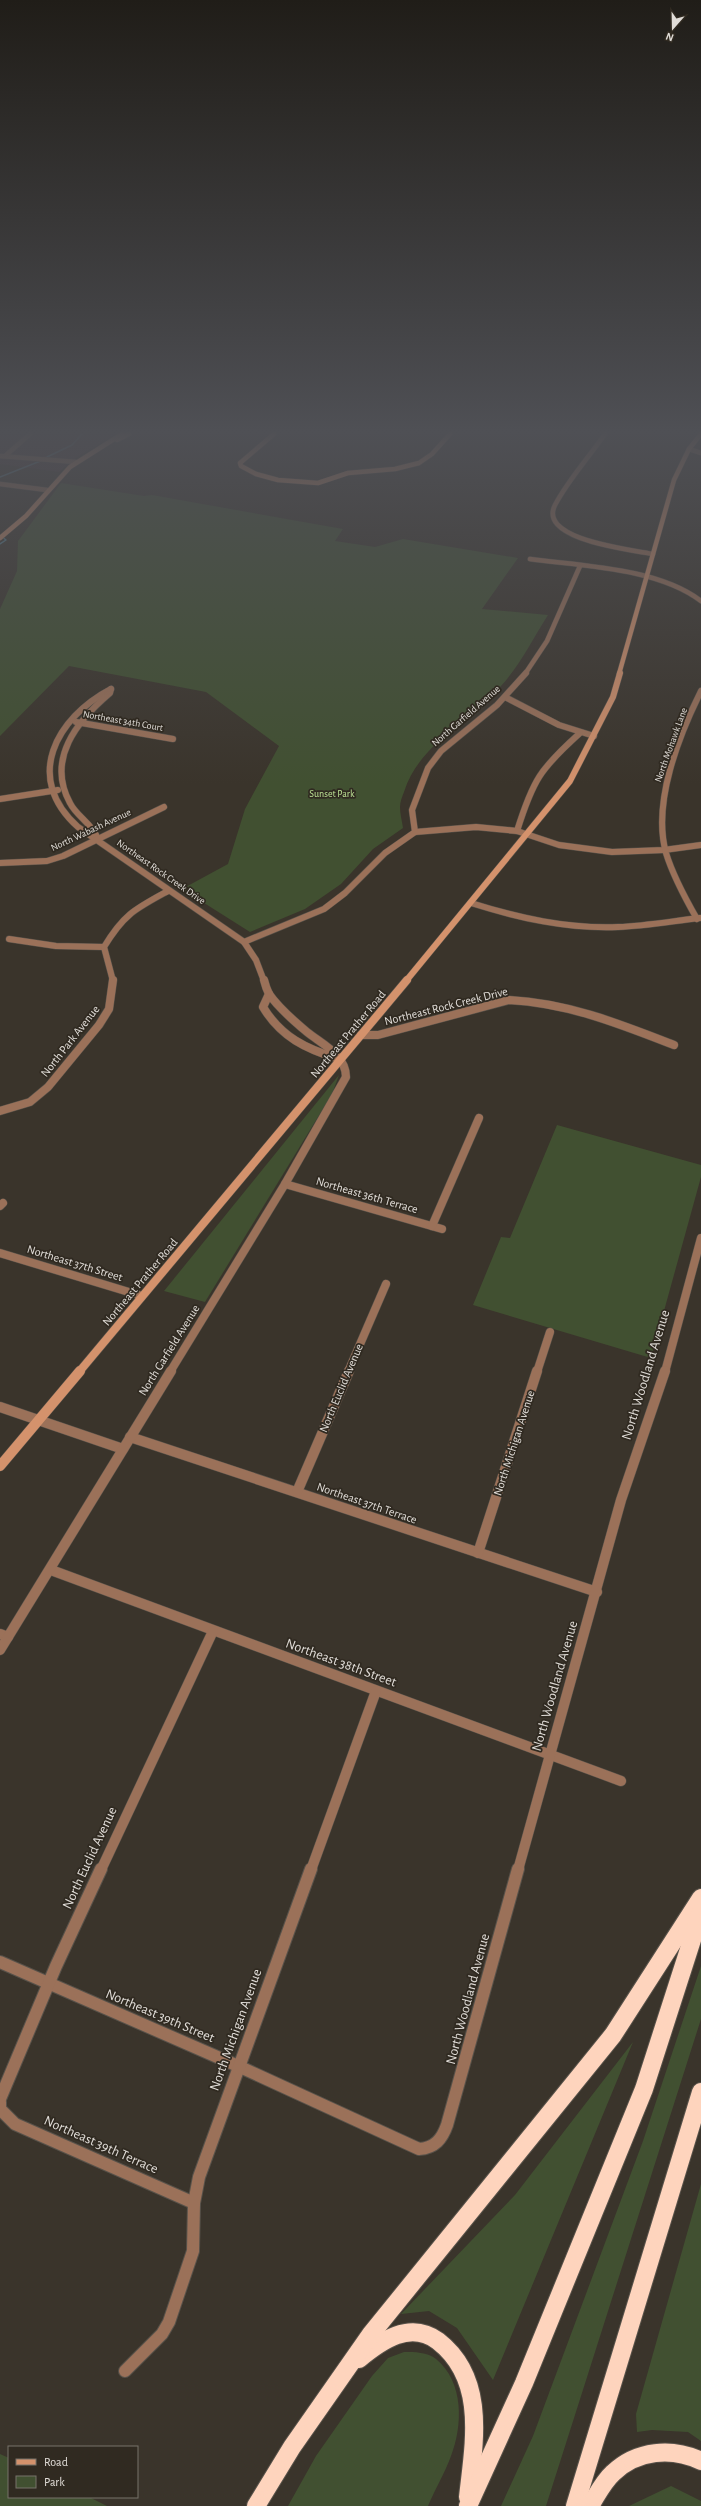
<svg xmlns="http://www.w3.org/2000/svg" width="701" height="2506" font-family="'Alegreya Sans',sans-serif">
  <rect width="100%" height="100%" fill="#3a342b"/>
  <path fill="#4a363b" d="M0 434H116L77 457 59 472 0 464Z"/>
  <g fill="#415031">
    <path d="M61 483 144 496 152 495 343 529 335 541 375 547 403 539 518 558 482 609 548 615C532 640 521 664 501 686 469 722 419 744 404 792 402 797 400 802 400 807 400 814 402 821 403 828L373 849 341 884 305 909 250 932 182 889 228 864 245 809 279 746 206 692 69 666 0 736V609L17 571 18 541Z"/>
    <path d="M339 1075 332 1094 205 1302 164 1291Z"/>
    <path d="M557 1125 701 1165V1177L651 1358 473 1305 501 1237 510 1238Z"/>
    <path d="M701 1966V2019L546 2506H501L533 2436 643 2141Z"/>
    <path d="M633 2042 493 2380 457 2328 429 2311 401 2314 515 2195Z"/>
    <path d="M701 2184V2441L688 2432 652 2430 637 2432 636 2414Z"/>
    <path d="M404 2352C414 2352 428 2352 436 2359 464 2382 463 2425 451 2456 445 2473 435 2489 428 2506H288L316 2456 372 2376 388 2358Z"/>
    <path d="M0 2454 9 2458V2497H89L107 2506H0Z"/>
    <path d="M671 2486 701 2501V2506H629Z"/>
  </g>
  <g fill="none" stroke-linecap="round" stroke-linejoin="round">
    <g stroke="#558396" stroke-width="1.5">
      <path d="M47 457 72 445 82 434"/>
      <path d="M0 477 43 460"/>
      <path d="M0 544 6 540 1 536"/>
    </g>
    <g stroke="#58524a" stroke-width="5.5">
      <g id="street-far4">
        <path d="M605 434C589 457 568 480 555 505 537 540 633 550 653 554"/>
        <path d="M689 449 701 453"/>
        <path d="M0 456 76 462"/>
        <path d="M5 456 30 434"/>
        <path d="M0 484 47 490"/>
        <path d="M530 559C583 566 658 568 701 601"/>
        <path d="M525 674 547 641 580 566"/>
      </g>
    </g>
    <g stroke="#58524a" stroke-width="7">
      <g id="street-far3">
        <path d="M111 689C56 718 23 778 78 827L244 942 256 960 264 981"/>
        <path d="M505 697 559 725 594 736"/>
        <path d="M76 722 173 739"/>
        <path d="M0 799 58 790"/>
        <path d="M517 831C533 780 540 769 580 733"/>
        <path d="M415 832 476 827 517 831 559 845 612 852 664 850 701 845"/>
        <path d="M98 839C92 823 77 817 70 803 46 759 77 721 110 693L111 689"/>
        <path d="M0 863 47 861 63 856 164 807"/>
        <path d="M471 903C519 918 567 929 618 927 645 926 673 921 700 918"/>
        <path d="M697 919C685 898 673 876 666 853 652 803 679 735 701 691"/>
        <path d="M9 939 56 946 104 947"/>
        <path d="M244 942 324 909 345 893 385 853 415 832 412 810 428 768 441 751 497 705 526 673"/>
        <path d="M113 981 104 947C124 914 135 909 168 891"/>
      </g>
    </g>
    <g stroke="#58524a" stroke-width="9">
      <g id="street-far2">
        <path d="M269 994 263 1007C281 1037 306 1049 339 1059"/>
        <path d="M361 1035H378L509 1000C568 1003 620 1024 674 1045"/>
        <path d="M0 1111 30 1102 48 1087 99 1025 109 1009 113 980"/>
        <path d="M285 1184 442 1229"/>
        <path d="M0 1206 3 1203"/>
        <path d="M432 1226 479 1118"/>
        <path d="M0 1253 142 1296"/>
        <path d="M170 1372 285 1184 346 1077C346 1055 322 1044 307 1032 295 1022 278 1007 269 994 267 990 265 984 264 980"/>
        <path d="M348 1372 386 1284"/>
        <path d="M537 1372 550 1332"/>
        <path d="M665 1372 701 1238"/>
      </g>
    </g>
    <g stroke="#58524a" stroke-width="11">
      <g id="street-far1">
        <path d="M0 1407 123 1449"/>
        <path d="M130 1437 597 1592"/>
        <path d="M297 1492 349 1371"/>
        <path d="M478 1553 537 1371"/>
        <path d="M51 1570 621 1781"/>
        <path d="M0 1634 8 1637"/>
        <path d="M0 1650 171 1371"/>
        <path d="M101 1870 213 1631"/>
        <path d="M311 1870 376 1691"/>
        <path d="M518 1870 621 1500 665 1371"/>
      </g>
    </g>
    <g stroke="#58524a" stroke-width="14">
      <g id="street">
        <path d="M0 1962 238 2066 419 2149C435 2148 442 2139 447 2125L518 1869"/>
        <path d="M0 2099 56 1966 101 1869"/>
        <path d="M0 2102V2109L15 2124 194 2203"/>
        <path d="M125 2371 162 2334 169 2322 193 2251 194 2203 199 2177 311 1869"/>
      </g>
    </g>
    <g stroke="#58524a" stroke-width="5.5">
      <g id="secondary-far3">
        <path d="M274 434 240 463 241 466 256 474 278 480 318 483 348 473 395 469 419 463 432 454 450 434"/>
        <path d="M117 440 129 434"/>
        <path d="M0 538 26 516 70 467 122 434"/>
        <path d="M619 674 674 480 689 449 701 434"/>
      </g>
    </g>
    <g stroke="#58524a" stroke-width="7">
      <path id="secondary-far2" d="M406 981 570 781 613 697 620 673"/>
    </g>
    <g stroke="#58524a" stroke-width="9">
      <path id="secondary-far1" d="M79 1372 407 980"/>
    </g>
    <g stroke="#58524a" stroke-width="11">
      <path id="secondary" d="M0 1466 80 1371"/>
    </g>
    <g stroke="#58524a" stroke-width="20">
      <g id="highway">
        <path d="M359 2359C381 2341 410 2320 438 2341 487 2379 474 2443 468 2497"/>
        <path d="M256 2506 292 2447 371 2334 613 2035 701 1898"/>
        <path d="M468 2506 524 2383 644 2089 701 1912"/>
        <path d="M575 2506 701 2092"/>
        <path d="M590 2506C597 2495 603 2482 613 2473 637 2450 672 2447 701 2461"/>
      </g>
    </g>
    <use href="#street-far4" stroke="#9b7159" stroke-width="4.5"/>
    <use href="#street-far3" stroke="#9b7159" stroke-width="6"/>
    <use href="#street-far2" stroke="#9b7159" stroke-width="8"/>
    <use href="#street-far1" stroke="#9b7159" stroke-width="10"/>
    <use href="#street" stroke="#9b7159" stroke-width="12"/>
    <use href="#secondary-far3" stroke="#d4926c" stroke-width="4.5"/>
    <use href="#secondary-far2" stroke="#d4926c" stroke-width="6"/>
    <use href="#secondary-far1" stroke="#d4926c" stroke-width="8"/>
    <use href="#secondary" stroke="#d4926c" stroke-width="10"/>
    <use href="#highway" stroke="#fed4bd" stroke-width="18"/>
  </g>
  <linearGradient id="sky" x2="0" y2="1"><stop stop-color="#201d18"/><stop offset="0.55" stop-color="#4f5055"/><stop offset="1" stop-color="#4f5055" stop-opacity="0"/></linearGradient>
  <rect width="701" height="784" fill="url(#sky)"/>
  <g text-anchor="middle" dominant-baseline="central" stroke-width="3.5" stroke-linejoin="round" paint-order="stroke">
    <g font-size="10" fill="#e1ddd8" stroke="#302a21">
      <text transform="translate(466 716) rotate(-41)">North Garfield Avenue</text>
      <text transform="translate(123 721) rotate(10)">Northeast 34th Court</text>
      <text transform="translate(671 745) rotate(-70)">North Mohawk Lane</text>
      <text transform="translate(91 830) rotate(-25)">North Wabash Avenue</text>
      <text transform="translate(161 872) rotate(35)">Northeast Rock Creek Drive</text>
    </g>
    <g font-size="10" fill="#bde395" stroke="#302a21">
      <text x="332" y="794">Sunset Park</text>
    </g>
    <g font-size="12" fill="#e1ddd8" stroke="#302a21">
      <text transform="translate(446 1006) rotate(-14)">Northeast Rock Creek Drive</text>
      <text transform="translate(348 1034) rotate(-50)">Northeast Prather Road</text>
      <text transform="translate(70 1041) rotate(-52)">North Park Avenue</text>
      <text transform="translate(367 1195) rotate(16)">Northeast 36th Terrace</text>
      <text transform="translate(75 1263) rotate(17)">Northeast 37th Street</text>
      <text transform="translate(140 1282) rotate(-50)">Northeast Prather Road</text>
      <text transform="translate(169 1350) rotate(-58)">North Garfield Avenue</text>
      <text transform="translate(341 1388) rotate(-67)">North Euclid Avenue</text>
      <text transform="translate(514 1443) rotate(-72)">North Michigan Avenue</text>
      <text transform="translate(367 1503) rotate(19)">Northeast 37th Terrace</text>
    </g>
    <g font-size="14" fill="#e1ddd8" stroke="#302a21">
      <text transform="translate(646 1375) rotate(-73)">North Woodland Avenue</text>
      <text transform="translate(341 1663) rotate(20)">Northeast 38th Street</text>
      <text transform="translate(555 1686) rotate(-74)">North Woodland Avenue</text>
      <text transform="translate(90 1858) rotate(-65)">North Euclid Avenue</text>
      <text transform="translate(468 1999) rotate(-75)">North Woodland Avenue</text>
      <text transform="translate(160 2016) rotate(23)">Northeast 39th Street</text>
      <text transform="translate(236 2030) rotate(-70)">North Michigan Avenue</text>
      <text transform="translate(101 2145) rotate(24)">Northeast 39th Terrace</text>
    </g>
  </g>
  <rect x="8" y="2446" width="130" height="52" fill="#302a21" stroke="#77726a"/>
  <rect x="16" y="2459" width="20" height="6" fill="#d4926c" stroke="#77726a"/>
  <text x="44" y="2466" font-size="12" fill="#e1ddd8">Road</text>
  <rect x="16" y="2476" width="20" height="12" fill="#415031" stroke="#77726a"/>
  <text x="44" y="2486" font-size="12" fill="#e1ddd8">Park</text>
  <g transform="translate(673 28) rotate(200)" stroke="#302a21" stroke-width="3" paint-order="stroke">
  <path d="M0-3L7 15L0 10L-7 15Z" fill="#e1ddd8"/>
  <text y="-6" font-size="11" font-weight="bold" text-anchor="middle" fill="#e1ddd8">N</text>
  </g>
</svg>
